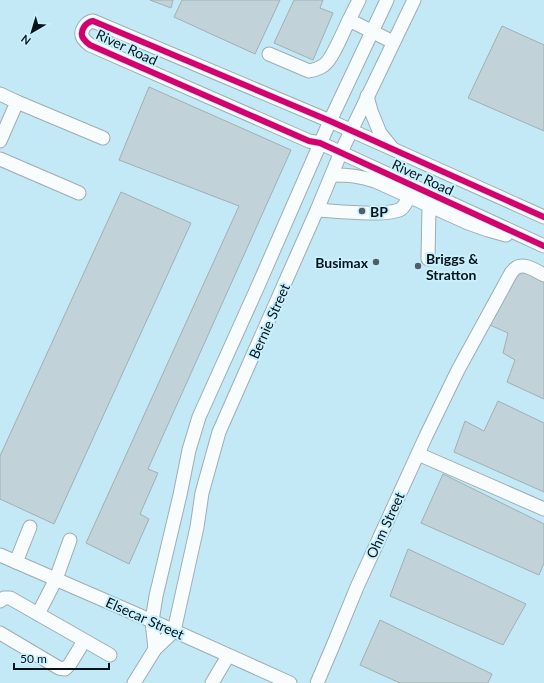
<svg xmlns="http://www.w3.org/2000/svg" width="544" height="683" font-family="Lato,sans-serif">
  <rect width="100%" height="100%" fill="#d5eaf1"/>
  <rect fill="#c4e9f6" x="0" y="0" width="544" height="683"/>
  <g fill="#c1d2d8" stroke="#9fb0b5">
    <path d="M150 0H173L171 8Z"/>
    <path d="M182 0H280L255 54 174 17Z"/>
    <path d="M294 0H323L320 8 333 13 313 60 274 43Z"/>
    <path d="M502 26 544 45V131L468 98Z"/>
    <path d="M149 87 291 150 148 469 158 473 140 514 149 519 129 564 86 543 239 206 119 160Z"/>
    <path d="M121 192 191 223 54 524 0 499V456Z"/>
    <path d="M526 272 544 279V399L507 382 515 360 503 353 508 333 490 325 514 273Z"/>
    <path d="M498 401 544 423V492L454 452 465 421 484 431Z"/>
    <path d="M443 474 544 524V563L539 575 421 523Z"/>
    <path d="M408 549 526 604 503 645 390 596Z"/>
    <path d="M380 620 492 674 488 683H400L360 665Z"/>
  </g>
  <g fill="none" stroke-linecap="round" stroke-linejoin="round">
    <g stroke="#9cadb3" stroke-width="15">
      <g id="minor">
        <path d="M349 20 359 0"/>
        <path d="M269 54 309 71C314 70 320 68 324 65 332 60 344 30 349 20L393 42"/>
        <path d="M0 94 17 102 0 141"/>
        <path d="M367 96 371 111 380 133 392 148"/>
        <path d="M17 102 103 138"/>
        <path d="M0 159 79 193"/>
        <path d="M332 175C349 175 359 176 375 181L468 223 488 230 506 235"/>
        <path d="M317 210C335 211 387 217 401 209 405 206 407 201 409 196"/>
        <path d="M544 217 330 121 93 21C86 22 79 31 83 38 85 41 87 43 90 45L309 141 320 143 544 246"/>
        <path d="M428 259 429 206"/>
        <path d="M418 454 544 509"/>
        <path d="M0 555 152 621 290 683"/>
        <path d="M16 562 30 527"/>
        <path d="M0 601 4 598H10L110 655"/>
        <path d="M38 614 56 579 70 540"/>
        <path d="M0 633 59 668 65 669 70 664 84 641"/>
        <path d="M155 649 152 621 156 596 180 495 189 450 199 417 258 286 330 121 387 0"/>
        <path d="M134 683 155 649 174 631 197 527 202 493 219 432 317 210 341 152 414 0"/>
        <path d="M212 683 228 656"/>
        <path d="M317 683 332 648 357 587 426 436 458 370 511 273C513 271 514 269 516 268 524 262 536 271 544 275"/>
      </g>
    </g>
    <use href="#minor" stroke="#f9fcfd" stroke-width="13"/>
    <g stroke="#c8f0fe" stroke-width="8">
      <path id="cycleway" d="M544 217 330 121 93 21C86 22 79 31 83 38 85 41 87 43 90 45L309 141 320 143 544 246"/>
    </g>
    <use href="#cycleway" stroke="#d6006c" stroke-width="6"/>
  </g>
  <g fill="#4e5f65" stroke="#c8f0fe" stroke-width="1.5">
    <circle cx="362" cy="211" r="4"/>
    <circle cx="376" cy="262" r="4"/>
    <circle cx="418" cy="266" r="4"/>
  </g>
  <g text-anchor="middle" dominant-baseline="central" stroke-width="4" stroke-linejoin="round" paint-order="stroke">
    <g font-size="14" fill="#061419" stroke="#c8f0fe">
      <text transform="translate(127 47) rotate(25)">River Road</text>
      <text transform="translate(423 177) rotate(25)">River Road</text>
      <text transform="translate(269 321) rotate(-66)">Bernie Street</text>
      <text transform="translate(385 525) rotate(-65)">Ohm Street</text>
      <text transform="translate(145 618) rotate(24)">Elsecar Street</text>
    </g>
    <g font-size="14" font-weight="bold" fill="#061419" stroke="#c8f0fe" text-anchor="start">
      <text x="370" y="211">BP</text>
      <text x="426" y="258">Briggs &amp;<tspan x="426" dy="16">Stratton</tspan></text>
      <text x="368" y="262" text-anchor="end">Busimax</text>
    </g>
  </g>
  <g transform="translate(32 32) rotate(218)" stroke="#c8f0fe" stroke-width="3" paint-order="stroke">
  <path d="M0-3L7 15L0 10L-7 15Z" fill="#061419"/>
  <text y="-6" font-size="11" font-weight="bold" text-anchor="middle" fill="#061419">N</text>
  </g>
  <path d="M14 663v6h95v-6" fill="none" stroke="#061419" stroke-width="2"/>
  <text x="20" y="663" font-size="12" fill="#061419" stroke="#c8f0fe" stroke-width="3" paint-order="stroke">50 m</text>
</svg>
